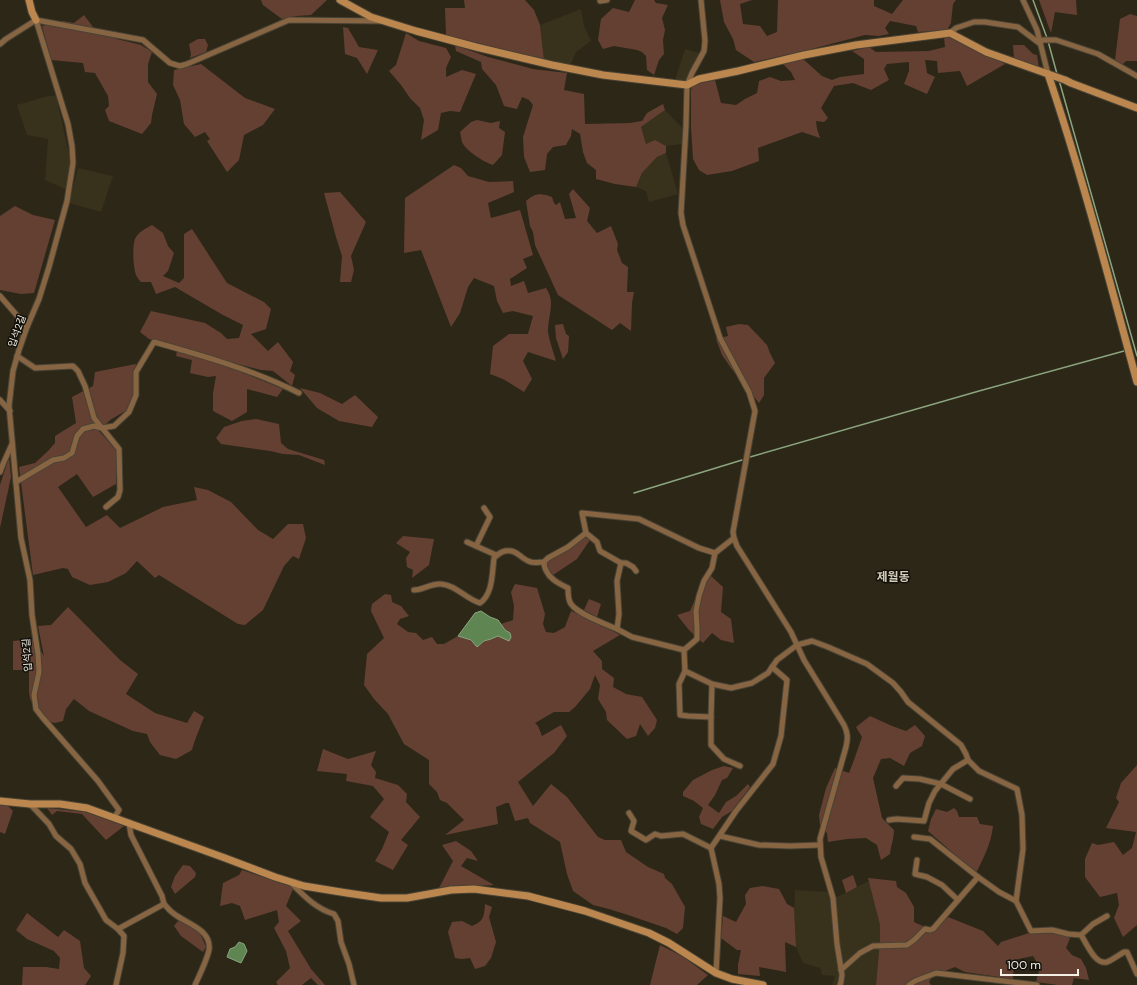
<svg xmlns="http://www.w3.org/2000/svg" width="1137" height="985" font-family="'DM Sans','Noto Sans KR',sans-serif">
  <rect width="100%" height="100%" fill="#2d2718"/>
  <g fill="#38311b">
    <path d="M581 9 584 26 591 41 576 52 570 66 566 64 544 60 540 25Z"/>
    <path d="M685 49 699 53 687 82 675 80Z"/>
    <path d="M48 96H56L69 154 70 167 67 190 45 180 48 139 27 135 17 105Z"/>
    <path d="M665 110 685 131 682 144 666 146 655 140 646 144 641 127Z"/>
    <path d="M666 153 678 194 649 202 646 191 636 187 642 173 657 157Z"/>
    <path d="M78 168 113 176 101 212 69 203Z"/>
    <path d="M869 881 880 925V940L876 985H832L835 976 822 975 820 968 803 963 796 947 794 909 795 890 829 892 837 897Z"/>
  </g>
  <g fill="#644032">
    <path d="M261 0H327L311 15 296 16 282 19 263 5Z"/>
    <path d="M464 0H525L534 10 540 25 544 60 446 35 445 8H465Z"/>
    <path d="M635 0H654L656 3 668 5 662 18 665 30 663 40 664 54 659 60 654 75 647 70 646 56 642 52 637 50 614 46 603 49 598 40 601 19 613 8 629 12Z"/>
    <path d="M720 0H752L740 4 743 24 760 26 767 36 777 32 778 0H874V6L892 14 903 0H956L953 4 951 23 947 30 918 32 916 26 890 21 885 28 889 34 879 36 865 35 808 50 754 62 736 50 733 39 724 22Z"/>
    <path d="M1039 0H1076L1077 15 1055 12 1051 33Z"/>
    <path d="M1130 14 1137 16V61H1126L1122 65 1115 60 1120 19Z"/>
    <path d="M84 15 93 27 117 39 141 45 152 52 148 64V82L157 94 152 115 151 123 142 134 109 121 105 110 109 106 108 96 95 73 85 72 83 63 51 60 42 26 63 21 74 23Z"/>
    <path d="M343 27 348 28 359 47 378 50 367 74 357 58 345 54Z"/>
    <path d="M406 33 419 41 446 48 451 57 446 68V77L462 70 476 74 460 112 450 111 441 113 438 130 421 140 424 120 420 108 410 98 401 85 389 71 396 65Z"/>
    <path d="M949 35 1005 64 967 86 960 71 938 73 937 61 925 60 927 73 935 77 927 94 904 84 909 71V62L887 64 884 69 889 80 871 90 853 83 834 86 821 108 828 118 824 122 816 121 817 129 820 138 802 132 758 148 759 161 732 171 707 175 699 170 693 159 691 127V91L692 85 715 80 721 103 736 105 745 99 757 93 759 81 770 77 781 81 795 80 791 72 782 63 803 59 822 76 832 80 840 77 864 74V59L852 51 869 47 876 52 929 51 945 47 944 37Z"/>
    <path d="M198 39H205L208 45 206 52 190 58 191 54 189 44Z"/>
    <path d="M455 45 488 57 533 69 567 73 564 90 584 94 585 124 630 123 642 121 647 113 663 104 665 110 641 127 646 144 655 140 666 146V153L657 157 642 173 636 187 615 184 596 179V170L587 163 583 152 580 134 572 129 571 136 566 145 553 147 547 154 545 170 530 172 524 157 523 137 533 105 529 100 522 97 517 109 504 106 496 85 482 69 481 62 456 51Z"/>
    <path d="M1013 45H1024L1033 54 1037 55 1039 68 1014 59Z"/>
    <path d="M201 64 245 98 275 109 263 125 244 135 239 160 227 172 207 141 210 139 205 132 195 137 184 124 180 100 173 85 174 70Z"/>
    <path d="M477 120 491 123 500 121 499 128 505 132 502 155 493 165C484 162 466 151 462 142 461 139 461 135 460 132L471 122Z"/>
    <path d="M454 165 461 168 468 176 489 182 513 181 514 192 488 203 491 218 520 210 533 255 523 259 527 268 510 279 511 286 524 281 528 293 546 288C556 302 548 315 548 330 548 338 554 353 556 361L528 352 523 361 532 379 524 392 503 379 490 374 493 346 509 334H528L533 316 513 311 503 313 497 301 494 286 474 278 468 287 460 313 451 327 421 250 404 253 405 198Z"/>
    <path d="M573 189 590 208 587 221 597 233 611 226 618 244 617 250 622 263 628 267 627 292H634L632 303 631 331 620 323 612 330 558 295 535 245 533 232 530 226 526 201C536 193 540 193 552 197L554 203 556 205 560 202 565 219 576 218 569 194Z"/>
    <path d="M340 192 366 222 351 256 354 270 351 282H340L342 256 336 237 324 193Z"/>
    <path d="M15 206 33 215 55 220 34 293 21 294 0 290V216Z"/>
    <path d="M152 225 163 233 168 246 174 253 168 271 163 276 179 283 184 278V234L192 229 227 283 264 302 271 309 266 329 251 334 268 351 278 342 293 362 290 371 295 375 292 386 273 371 261 370 238 364 149 339 140 332 151 311 205 323 221 333 227 339 239 338 243 325 223 315 175 287 156 294 151 282H141C139 280 138 278 137 277 133 270 132 246 135 239 138 232 145 229 152 225Z"/>
    <path d="M563 324 566 334 569 336 568 352 563 359 556 338 555 325Z"/>
    <path d="M739 324 748 325 767 345 770 353 775 363 764 378V395L759 403 731 368 722 355 716 339 728 336 726 327Z"/>
    <path d="M177 351 234 369 283 389 277 397 247 389V412L232 421 213 411V393L216 376 208 377 190 373 192 360 176 356Z"/>
    <path d="M136 364 133 379V396L127 410 110 420 99 431 116 450V484L93 497 77 474 58 487 86 527 107 515 120 528 163 507 197 500 194 487 208 490 231 502 258 530 273 539 288 524H303L306 538 299 559 293 556 284 566 263 610 245 625 238 624 159 575 155 578 137 561 126 573 108 582 90 585 72 577 68 569 63 568 33 575 19 467 35 463 48 451 55 443V436L76 423 72 397 93 386 95 372Z"/>
    <path d="M300 388 320 393 342 404 355 395 378 417 372 427 339 421 317 408Z"/>
    <path d="M256 419 279 424 281 443 288 449 324 460 325 465 299 455 283 454 270 451 221 444 216 438 224 427 242 421Z"/>
    <path d="M9 457 11 477 0 528V485Z"/>
    <path d="M581 535 590 540 577 559 547 579 542 560Z"/>
    <path d="M403 536 434 539 429 565 412 578 413 570 407 567 406 558 410 552 396 543Z"/>
    <path d="M711 576 723 587 721 612 731 619 734 643 721 640 712 633 703 643 689 630 677 615 690 611 698 593Z"/>
    <path d="M515 584 537 588 545 614 543 624 546 632 554 633 565 627 571 611 591 619 620 635 593 651 602 661V669L614 678 613 687 626 694 642 697 657 720 655 728 648 736 640 724 636 736 627 739 607 720 606 712 598 699 600 685 595 675 590 689 575 707 569 712H554L535 723 538 726 542 736 561 725 567 736 554 753 518 782 533 806 551 784 567 797 598 837 605 840H621L626 852 648 867 664 874 665 878 672 884 685 907 683 928 677 934 666 928 628 915 609 909 593 905 573 891 567 874 560 842 530 823 528 818 515 821 509 803H506L496 807 498 824 445 835 464 820 447 803 440 800 437 792 429 784V760L404 744 388 714 374 699 364 685 367 654 384 638 371 611 372 604 385 594 391 595 392 602 401 606 409 616 400 619 397 624 408 632 416 633 423 640 432 637 437 644H444L458 636 465 638 480 645C484 641 486 641 491 639 497 638 501 634 505 630L501 624 513 620 514 606 511 592Z"/>
    <path d="M589 599 601 604 597 617 584 610Z"/>
    <path d="M68 607 120 660 138 674 126 694 155 713 187 723 194 711 204 717C200 728 195 738 192 750L176 759 160 755 150 742 147 734 133 731 89 711 74 699 66 709 63 721 55 723 47 721 30 699 29 691V670H13V641L33 639 44 656 38 626 51 625Z"/>
    <path d="M870 716 892 726 906 731 915 725 925 736 922 746 910 753 904 766 890 758 881 759 873 778 882 818 894 830C894 838 891 845 890 854L881 860 877 845 866 838 847 839 828 842 827 833 820 825 819 815 826 788 835 768 849 773 854 760 862 737 856 727Z"/>
    <path d="M323 749 348 759 376 751 371 765 376 772 375 778 398 785 407 794 406 802 420 817 401 840 408 845 393 870 375 861 382 849 389 832 370 817 384 799 373 786 346 781 347 774 317 771Z"/>
    <path d="M1137 765V925L1123 937 1114 918 1119 905 1117 893 1100 897 1085 877V859L1092 843 1098 845 1114 842 1123 855 1132 848 1136 832 1106 828 1119 802 1116 798 1121 783Z"/>
    <path d="M724 766 733 768 727 778 722 780 715 795 708 805 719 813 726 802 736 796 748 784 750 787 732 811 722 817 713 829 701 824 699 817 703 808 694 801 683 796V792L693 780 712 770Z"/>
    <path d="M0 804H6L13 811 5 834 0 832Z"/>
    <path d="M47 808 86 812 124 826 106 840 82 814 57 811 52 815Z"/>
    <path d="M954 808 957 811 959 817H977L980 824 993 826C991 844 984 857 976 873L928 831 931 819 936 809 947 812Z"/>
    <path d="M456 841 471 851 478 861 467 858 461 866 494 885 439 888 453 861 442 845Z"/>
    <path d="M183 865 190 866 196 873 195 877 175 894 171 887 175 876Z"/>
    <path d="M242 870 290 886 293 889 286 906 301 921 288 931 311 969 325 985H318L311 978 302 985H278L276 982 290 968 286 951 274 928 279 922 277 910 245 920 240 906 232 903 220 906 223 883 239 875Z"/>
    <path d="M853 875 857 887 846 893 842 880Z"/>
    <path d="M868 878 896 881 897 887 906 893 914 907V922L934 931 948 917 983 931 998 946 1001 942 1029 933H1046L1053 931 1070 938 1066 948 1072 955 1081 959 1086 968 1089 980 1074 978 1072 985H1058L1036 982 1040 967 1033 956 1014 960 1013 979 965 972 955 967 945 971 935 972 929 982 931 985H876L880 940V925Z"/>
    <path d="M763 886 779 889 787 904 794 908 796 947 785 942 786 972 759 967 760 976 738 974V965L741 950H737L721 938 723 916 736 922 746 904 745 895 750 888Z"/>
    <path d="M485 904 492 907 489 917 496 942 491 958 485 966 475 969 470 958 462 959 455 958 448 932 452 922 462 921 472 926C484 921 484 917 485 904Z"/>
    <path d="M27 913 58 937 64 930 80 941 84 968 91 976 85 985H22L23 967H46L59 969 60 958 54 951 27 939 16 930Z"/>
    <path d="M178 921 186 924 200 933 206 947 203 952 181 936 174 926Z"/>
    <path d="M660 945 682 956 708 975 697 985H650Z"/>
  </g>
  <g fill="#5f8553" stroke="#8ba57f">
    <path d="M481 611 490 617 498 620 505 630 510 633 511 637 509 641 498 636 491 639 484 641 477 647 471 640 458 636 475 613Z"/>
    <path d="M239 942 244 944 247 951 241 963 227 957 230 949 235 947Z"/>
  </g>
  <g fill="none" stroke-linecap="round" stroke-linejoin="round">
    <g stroke="#8ba57f" stroke-width="1.5">
      <path d="M1033 0 1047 38"/>
      <path d="M1048 41 1057 74"/>
      <path d="M1059 80 1137 356"/>
      <path d="M750 457 979 391 1124 351"/>
      <path d="M634 493 742 460"/>
    </g>
    <g stroke="#494335" stroke-width="7">
      <g id="street">
        <path d="M701 0 705 41 704 51 692 73 687 85 686 126 681 213 683 225 720 338 749 392 755 411 733 532 734 538 737 546 791 632 804 660 844 725C848 733 848 738 846 747L820 839 821 857 833 898 837 944 842 975 841 982 840 985"/>
        <path d="M1023 0 1037 30 1048 74"/>
        <path d="M600 1 607 0"/>
        <path d="M36 20 68 124 72 146 73 163 67 201 49 267 39 299 27 327 19 350 13 371 9 406 21 538 30 580 32 615 38 654 39 672 34 695 36 709 43 718 98 781 119 810 114 818"/>
        <path d="M950 33 956 28 974 22H985L1018 27 1039 43 1043 40H1056L1098 54 1137 76"/>
        <path d="M0 44 6 39 36 20 143 40 170 63 180 66 187 64 289 20 380 21"/>
        <path d="M0 296 27 327"/>
        <path d="M17 356 35 368 73 366 78 371 85 386 94 418 119 449 120 490 118 497 106 507"/>
        <path d="M0 400 10 411"/>
        <path d="M0 472 3 464 12 444"/>
        <path d="M16 482 53 460 64 458 72 453 77 436 83 429 94 426 102 428 114 426 129 412 136 395V372L154 342C204 356 253 370 299 393"/>
        <path d="M467 542 496 555"/>
        <path d="M476 546 490 517 484 508"/>
        <path d="M715 553 712 568 704 581 699 596 696 611 697 627V639L684 650 685 671 712 684 731 688 752 683 768 673 777 660 797 645 812 641 828 647 867 664 893 683 901 692 908 702 961 745 966 754 968 760 979 771 1017 789 1022 815 1023 849 1016 901 999 892 978 877 933 929 930 930 925 929 914 940 907 945 873 946 860 953 841 970"/>
        <path d="M544 562C544 565 545 569 547 572 551 580 560 584 568 588 568 594 568 600 571 604 578 614 605 624 617 629"/>
        <path d="M621 563 617 581 619 614 617 629 632 637 684 650"/>
        <path d="M636 571 633 567 626 563H621L600 551 597 542 586 533 582 513 639 519 699 548 715 553 734 538"/>
        <path d="M414 590C423 590 432 583 441 584 456 585 466 599 480 603 493 594 492 573 494 558 497 555 500 552 505 551 518 549 520 559 531 562 534 563 540 562 544 562L548 558 568 547 586 533"/>
        <path d="M685 671 679 684 680 715 688 716 711 717"/>
        <path d="M712 684 711 717V745L724 759 740 766"/>
        <path d="M896 786 903 778 920 779 941 784 970 799"/>
        <path d="M30 804 49 824 56 836 71 849 80 864 85 883 106 920 118 929 124 936 123 953 116 985"/>
        <path d="M629 813 634 821 631 831 646 840 655 834 661 836 683 834 711 848"/>
        <path d="M889 820 897 819 924 821 929 803 935 791 953 769 968 760"/>
        <path d="M720 836 759 845 790 846 820 845"/>
        <path d="M914 837 930 839 978 877"/>
        <path d="M917 860 915 874 927 877 942 885 958 900"/>
        <path d="M290 882C303 895 316 909 334 914L338 921 341 942 349 964 354 985"/>
        <path d="M1016 901 1031 931 1052 930 1068 934 1081 935C1087 944 1095 965 1107 962 1112 960 1119 955 1124 952H1127L1137 974"/>
        <path d="M164 904C167 907 170 911 173 913 186 924 212 929 209 950 207 960 199 976 195 985"/>
        <path d="M118 929 164 904 162 896 131 835 129 823"/>
        <path d="M1081 935 1093 924 1107 916"/>
        <path d="M716 973 720 898 719 884 711 848 736 811 773 764 781 736 787 680 772 667"/>
        <path d="M909 985 915 981 936 973 1037 985"/>
      </g>
    </g>
    <g stroke="#494335" stroke-width="9">
      <g id="secondary">
        <path d="M29 0 32 12 36 20"/>
        <path d="M340 0 371 17 416 31 476 47 552 65 603 75 687 85 699 79 738 71 804 55 856 45 950 33 986 52 1065 80 1071 83 1137 108"/>
        <path d="M1048 74C1082 175 1109 279 1137 382"/>
        <path d="M0 801 30 804H60L87 808 225 858 275 877 304 886 347 893 381 898H407L451 890 474 889 528 896 585 911 649 933 669 943 716 973 732 979 763 985"/>
      </g>
    </g>
    <use href="#street" stroke="#876543" stroke-width="5"/>
    <use href="#secondary" stroke="#bc874e" stroke-width="7"/>
  </g>
  <g text-anchor="middle" dominant-baseline="central" stroke-width="3" stroke-linejoin="round" paint-order="stroke">
    <g font-size="10" fill="#f2efe5" stroke="#13100a">
      <text transform="translate(17 331) rotate(-70)">입석2길</text>
      <text transform="translate(27 655) rotate(-94)">입석2길</text>
    </g>
    <g font-size="12" font-weight="bold" fill="#d3ccb9" stroke="#13100a">
      <text x="893" y="577">제월동</text>
    </g>
  </g>
  <path d="M1001 969v6h77v-6" fill="none" stroke="#f2efe5" stroke-width="2"/>
  <text x="1007" y="969" font-size="12" fill="#f2efe5" stroke="#13100a" stroke-width="3" paint-order="stroke">100 m</text>
</svg>
